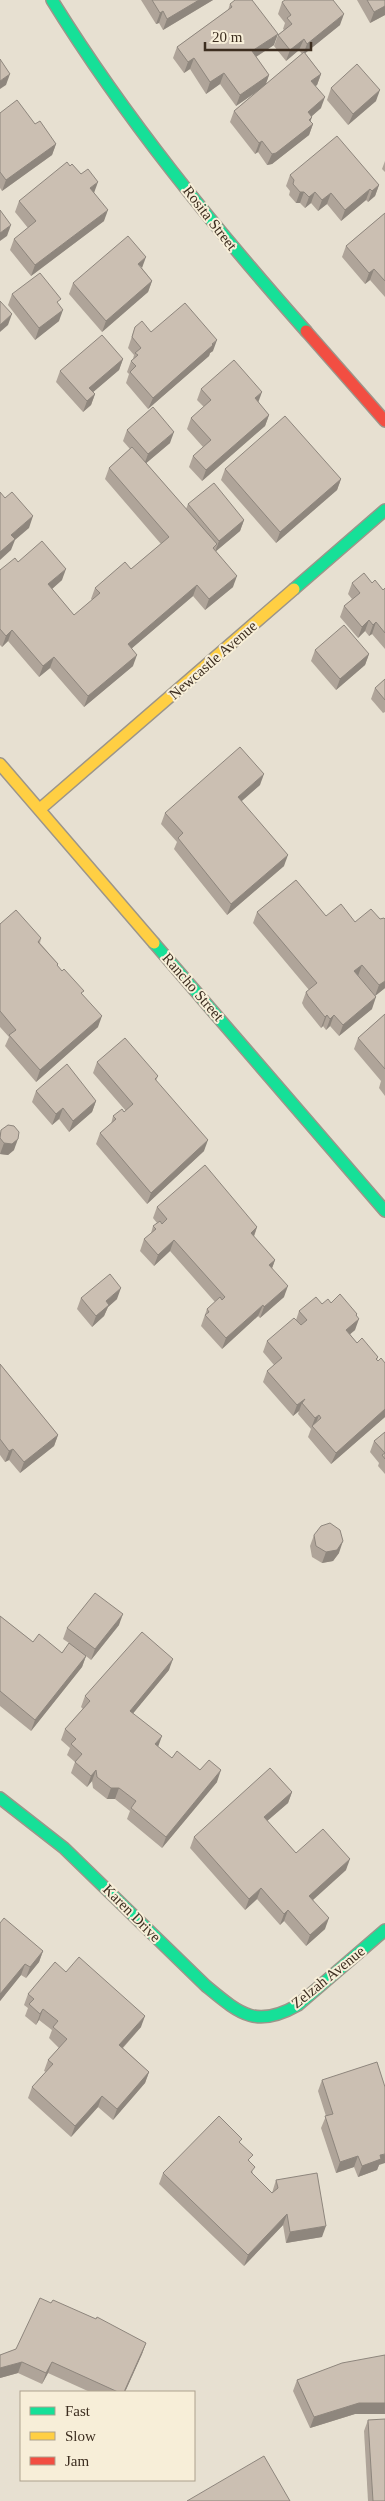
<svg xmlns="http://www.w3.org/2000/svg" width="385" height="2501" font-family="Georgia,serif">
  <rect width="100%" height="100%" fill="#e7e0d1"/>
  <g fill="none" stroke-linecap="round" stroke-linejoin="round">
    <g stroke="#9c958a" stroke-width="14">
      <g id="fast">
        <path d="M52 0C125 118 214 227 306 331"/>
        <path d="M294 589 385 510"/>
        <path d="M154 943 385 1211"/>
        <path d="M0 1798 64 1848 206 1986C240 2014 256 2029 298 2005L385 1930"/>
      </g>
    </g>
    <g stroke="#9c958a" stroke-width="14">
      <g id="slow">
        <path d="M0 764 154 943"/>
        <path d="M40 809 294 589"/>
      </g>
    </g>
    <g stroke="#9c958a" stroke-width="14">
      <path id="jam" d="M306 331 385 421"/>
    </g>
    <use href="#fast" stroke="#16e098" stroke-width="11"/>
    <use href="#slow" stroke="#ffcf43" stroke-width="11"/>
    <use href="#jam" stroke="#f24e42" stroke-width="11"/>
  </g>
  <g fill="#afa499">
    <path d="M141 0H213L163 30 159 23 156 24Z"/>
    <path d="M357 0H385V15L370 23Z"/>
    <path d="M282 2 340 25 305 53 321 74 317 85 315 86 321 108 312 116 310 122 313 124 309 135 272 164 267 165 258 152 255 154 230 122 234 111 256 92 236 106 220 84 206 94 190 69 184 73 173 58 177 47 228 10 230 4 274 45 256 57 269 75 266 84 302 54 299 50 286 61 274 46 278 35 284 30 283 29 285 23 278 14Z"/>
    <path d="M331 88 376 101 348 125 327 100Z"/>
    <path d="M0 113 35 124 56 144 52 155 2 191 0 188Z"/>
    <path d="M385 161V172L382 169Z"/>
    <path d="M70 166 94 193 104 221 31 276 10 250 14 239 28 228 15 212 19 201Z"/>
    <path d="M290 175 379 185 375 196 368 202 366 200 341 221 327 204 318 211 311 203 305 208 300 203H296L289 195 290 191 286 186Z"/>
    <path d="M385 213V297L370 280 365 284 342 257 346 246Z"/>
    <path d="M142 268 152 281 148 292 102 332 69 294 73 283Z"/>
    <path d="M12 294 59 305V321L35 340 8 305Z"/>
    <path d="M135 327 213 351 210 353 209 356 148 409 126 383 129 374 127 372 131 361 133 359 134 355 128 348Z"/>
    <path d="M123 359 119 370 93 392 95 394 91 405 83 412 56 382 60 371Z"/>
    <path d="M201 389 258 403 269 415 265 426 202 481 189 467 193 456 203 447 187 429 191 418 204 407 197 400Z"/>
    <path d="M127 430 170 443 146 463 186 509 188 504 244 520 240 531 216 551 233 587 205 610 193 596 132 648 133 666 84 707 50 668 39 677 8 641 2 647 0 645V570L18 562 62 580 52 589 74 615 92 600 91 599 95 588 131 569 161 544 105 479 109 468 130 449 123 441Z"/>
    <path d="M225 469 341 479 337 490 276 543 221 480Z"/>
    <path d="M352 583H372L383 590 385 588V649L372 634 369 636 365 631 358 638 340 617 344 606 352 599 348 594Z"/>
    <path d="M315 650 369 654 365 665 336 690 311 661Z"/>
    <path d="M385 679V712L383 713 371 699 375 688Z"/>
    <path d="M260 785 241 801 284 866 227 915 174 849 177 842 161 824 165 813Z"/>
    <path d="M296 880 385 988 375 996 358 976 372 1009 339 1036 330 1026 326 1030 323 1026 321 1028 304 1007 302 1003 306 992 309 990 253 923 257 912Z"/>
    <path d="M0 924 41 938 40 943 58 964 57 966 82 995 98 1027 36 1082 5 1046 9 1037 0 1027Z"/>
    <path d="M385 1014V1096L379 1088 381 1081 354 1049 358 1038Z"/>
    <path d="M97 1062 158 1076 156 1081 204 1151 147 1204 96 1144 100 1133 111 1124 113 1116 126 1111 93 1073Z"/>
    <path d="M36 1091 96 1101 92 1112 69 1132 59 1119 52 1125 32 1102Z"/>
    <path d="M0 1132 14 1150 8 1155 0 1154Z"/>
    <path d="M157 1207 257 1227 254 1237 275 1260 272 1268 284 1297 260 1318 258 1316 222 1349 201 1326 207 1309 215 1302 170 1251 154 1266 140 1251 144 1239 151 1233 153 1226 157 1223 153 1218Z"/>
    <path d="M81 1298 117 1299 108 1307 104 1316 92 1327 77 1309Z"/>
    <path d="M331 1303 357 1314 355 1330 350 1334 357 1343 378 1357 377 1360 385 1363V1417L331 1464 308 1437 311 1429 298 1414 299 1411 293 1416 263 1382 267 1371 274 1365 263 1352 267 1341 296 1320 299 1311Z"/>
    <path d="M0 1364 58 1435 54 1446 20 1473 9 1460 5 1462 0 1455Z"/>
    <path d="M385 1432V1474L378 1466 379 1463 370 1452 374 1441Z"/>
    <path d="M314 1535 339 1553 333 1561 322 1563 312 1557 310 1546Z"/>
    <path d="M0 1616 33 1642 62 1653 69 1643 63 1639 67 1628 119 1625 91 1660 86 1656 82 1667 31 1731 0 1706Z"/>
    <path d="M169 1670 133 1713 158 1747 172 1758 200 1770 217 1782 162 1848 127 1819 130 1811 115 1799H107L93 1788 92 1781 87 1787 71 1773 75 1762 67 1755 70 1748 61 1740 65 1729 83 1709 81 1707 85 1696Z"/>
    <path d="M292 1792 288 1803 267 1821 296 1853 346 1870 313 1900 325 1929 306 1946 284 1921 280 1925 257 1899 245 1910 190 1848 194 1837Z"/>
    <path d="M0 1923 43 1951 39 1962 26 1978 21 1975 0 2001Z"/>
    <path d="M66 1972 141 2027 123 2048 149 2072 145 2083 113 2120 98 2107 71 2137 28 2098 32 2087 46 2072 44 2071 48 2060 59 2048 49 2038 52 2030 39 2020 36 2025 25 2016 28 2008 24 2005 28 1994Z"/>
    <path d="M322 2080 379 2165 377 2170 358 2177 354 2167 336 2173 321 2128 326 2116 318 2091Z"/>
    <path d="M240 2143 250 2162 253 2174 272 2193 276 2180 322 2237 286 2243 283 2225 244 2266 159 2184 163 2173Z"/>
    <path d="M51 2303 146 2343 142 2354 125 2392H90L48 2373 42 2384 18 2373 0 2378V2355L16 2349Z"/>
    <path d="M385 2355V2414H355L310 2428 293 2391 297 2380Z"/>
    <path d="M368 2420 385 2501H368L364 2431Z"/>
  </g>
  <g fill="#8e867d">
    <path d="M199 0H213L163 30 167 19Z"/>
    <path d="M385 6V15L370 23 374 12Z"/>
    <path d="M163 11 159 23 156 24 160 13Z"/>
    <path d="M344 14 340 25 303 55 307 44Z"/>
    <path d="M278 34 274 45 248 62 252 51Z"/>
    <path d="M304 39 299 50 286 61 290 50Z"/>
    <path d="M194 58 190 69 184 73 188 62Z"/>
    <path d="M224 73 220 84 206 94 210 82Z"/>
    <path d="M10 74 6 85 0 89V81Z"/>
    <path d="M321 74 317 85 307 92 311 81Z"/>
    <path d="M269 75 265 86 236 106 240 95Z"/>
    <path d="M380 90 376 101 348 125 353 114Z"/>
    <path d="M325 97 321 108 304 123 308 112Z"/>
    <path d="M312 117 308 128 313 124 309 135 272 164 267 165 272 154Z"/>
    <path d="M262 141 258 152 255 154 259 143Z"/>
    <path d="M56 144 52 155 2 191 6 180Z"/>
    <path d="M98 182 94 193 86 200 90 188Z"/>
    <path d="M379 185 375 196 368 202 372 191Z"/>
    <path d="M370 189 366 200 341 221 345 210Z"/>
    <path d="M300 192H304L300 203H296Z"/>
    <path d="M315 192 311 203 305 208 309 197Z"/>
    <path d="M331 193 327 204 318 211 322 200Z"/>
    <path d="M108 210 104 221 31 276 35 265Z"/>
    <path d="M11 225 7 236 0 241V233Z"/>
    <path d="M146 257 142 268 138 264Z"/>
    <path d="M374 269 370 280 365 284 369 273Z"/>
    <path d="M152 281 148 292 102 332 106 321Z"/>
    <path d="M63 310 59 321 35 340 39 328Z"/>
    <path d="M12 314 8 325 0 332V325Z"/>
    <path d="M217 340 213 351 210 353 209 356 148 409 153 398Z"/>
    <path d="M123 359 119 370 85 399 89 388Z"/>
    <path d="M262 392 258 403 255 398Z"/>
    <path d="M95 394 91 405 83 412 87 401Z"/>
    <path d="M269 415 265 426 202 481 206 470Z"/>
    <path d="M174 432 170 443 144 465 148 454Z"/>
    <path d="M341 479 337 490 276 543 280 532Z"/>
    <path d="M33 516 29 528 15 540 11 550 0 560V552L11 535Z"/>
    <path d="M244 520 240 531 215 552 219 541Z"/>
    <path d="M66 569 62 580 44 596 48 584Z"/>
    <path d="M237 576 233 587 205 610 209 599Z"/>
    <path d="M197 585 193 596 124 655 128 644Z"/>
    <path d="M369 620 365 631 358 638 362 627Z"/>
    <path d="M376 622 372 634 369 636 373 625Z"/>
    <path d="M12 630 8 641 2 647 6 636Z"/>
    <path d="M369 654 365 665 336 690 340 679Z"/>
    <path d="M137 655 133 666 84 707 88 696Z"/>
    <path d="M54 657 50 668 39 677 43 666Z"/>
    <path d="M264 774 260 785 234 808 238 797Z"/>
    <path d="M288 855 284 866 227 915 231 904Z"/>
    <path d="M362 965 358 976 350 982 354 971Z"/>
    <path d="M385 981V988L375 996 379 985Z"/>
    <path d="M376 997 372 1009 339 1036 343 1025Z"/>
    <path d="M327 1015 323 1026 321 1028 325 1017Z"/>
    <path d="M334 1015 330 1026 326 1030 330 1019Z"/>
    <path d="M102 1016 98 1027 36 1082 40 1070Z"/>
    <path d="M96 1101 92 1112 69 1132 73 1121Z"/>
    <path d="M63 1108 59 1119 52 1125 56 1114Z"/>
    <path d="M18 1139 14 1150 8 1155 0 1154 4 1143Z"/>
    <path d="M208 1140 204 1151 147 1204 151 1193Z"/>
    <path d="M257 1227 253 1238 251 1233Z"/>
    <path d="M174 1240 170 1251 154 1266 158 1255Z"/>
    <path d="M275 1260 271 1271 269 1265Z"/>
    <path d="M288 1286 284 1297 260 1318 264 1307Z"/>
    <path d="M121 1288 117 1299 108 1307 104 1316 92 1327 96 1316 106 1301Z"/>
    <path d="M263 1305 258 1316 222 1349 226 1338Z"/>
    <path d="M357 1314 354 1323 359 1319 355 1330 342 1341 346 1330Z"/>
    <path d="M305 1399 302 1403 299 1411 293 1416 297 1405Z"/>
    <path d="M385 1409V1417L331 1464 336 1453Z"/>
    <path d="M319 1415 315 1426H312L315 1418Z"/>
    <path d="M58 1435 54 1446 20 1473 24 1462Z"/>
    <path d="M13 1449 9 1460 5 1462 9 1451Z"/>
    <path d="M343 1541 339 1553 333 1561 322 1563 326 1552Z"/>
    <path d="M123 1614 119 1625 91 1660 95 1649Z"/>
    <path d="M86 1656 82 1667 31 1731 35 1720Z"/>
    <path d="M173 1659 169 1670 126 1722 130 1711Z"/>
    <path d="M162 1736 158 1747 155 1744Z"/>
    <path d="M96 1770 92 1781 87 1787 91 1776Z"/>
    <path d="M221 1770 217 1782 162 1848 166 1837Z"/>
    <path d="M111 1788H119L115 1799H107Z"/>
    <path d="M292 1792 288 1803 259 1828 264 1817Z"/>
    <path d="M350 1859 346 1870 305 1907 309 1896Z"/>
    <path d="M261 1888 257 1899 245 1910 249 1899Z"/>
    <path d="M288 1910 284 1921 280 1925 284 1914Z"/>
    <path d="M329 1918 325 1929 306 1946 310 1935Z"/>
    <path d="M43 1951 39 1962 26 1978 30 1967Z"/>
    <path d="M25 1964 21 1975 0 2001V1994Z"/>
    <path d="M43 2009 39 2020 36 2025 40 2014Z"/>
    <path d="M145 2016 141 2027 115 2056 119 2045Z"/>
    <path d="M149 2072 145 2083 113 2120 117 2109Z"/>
    <path d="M102 2096 98 2107 71 2137 75 2126Z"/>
    <path d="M385 2154V2163L379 2165 377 2170 358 2177 362 2166 380 2155Z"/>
    <path d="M358 2156 354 2167 336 2173 340 2162Z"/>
    <path d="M287 2214 283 2225 244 2266 248 2255Z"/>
    <path d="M326 2226 322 2237 286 2243 290 2232Z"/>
    <path d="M146 2343 142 2354 125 2392H124Z"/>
    <path d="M22 2362 18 2373 0 2378V2368Z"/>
    <path d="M52 2362 48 2373 42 2384 46 2373Z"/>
    <path d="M359 2403H385V2414H355L310 2428 314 2417Z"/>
  </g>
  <g fill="#cbbfb2" stroke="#8e867d">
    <path d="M152 0H199L167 19 163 11 160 13Z"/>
    <path d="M235 0H252L278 34 252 51 269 75 240 95 224 73 210 82 194 58 188 62 177 47 232 7 230 4Z"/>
    <path d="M285 0H333L344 14 307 44 304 39 290 50 278 35 292 24 287 18 291 15 282 2Z"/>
    <path d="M367 0H385V6L374 12Z"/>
    <path d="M304 52 321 74 311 81 325 97 308 112 312 117 309 120 313 124 276 153 272 154 262 141 259 143 234 111Z"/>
    <path d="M0 59 10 74 0 81Z"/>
    <path d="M357 64 380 90 353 114 331 88Z"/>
    <path d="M17 100 35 124 40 121 56 144 6 180 0 172V113Z"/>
    <path d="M337 136 379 185 372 191 370 189 345 210 331 193 322 200 315 192 309 197 304 192H300L293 184 294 180 290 175Z"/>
    <path d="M67 162 70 166 72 164 81 174 88 169 98 182 90 188 108 210 35 265 14 239 36 221 19 201Z"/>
    <path d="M0 210 11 225 0 233Z"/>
    <path d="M385 213V281L374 269 369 273 346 246Z"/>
    <path d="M128 236 146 257 138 264 152 281 106 321 73 283Z"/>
    <path d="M40 273 61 299 57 302 63 310 39 328 12 294Z"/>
    <path d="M0 301 12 314 0 325Z"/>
    <path d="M185 303 217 340 212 344 213 345 153 398 130 372 136 366 131 361 138 355 135 353 141 348 132 337 135 327 142 321 151 332Z"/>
    <path d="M102 335 123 359 89 388 95 394 87 401 60 371Z"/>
    <path d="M234 360 262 392 255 398 269 415 206 470 193 456 211 440 191 418 211 400 201 389Z"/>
    <path d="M153 407 174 432 148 454 127 430Z"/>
    <path d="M285 416 341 479 280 532 225 469Z"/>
    <path d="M132 447 217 544 213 548 237 576 209 599 197 585 128 644 137 655 88 696 54 657 43 666 12 630 6 636 0 629V570L15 558 18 562 42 541 66 569 48 584 74 615 100 593 95 588 125 562 131 569 169 537 109 468Z"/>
    <path d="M214 483 244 520 219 541 188 504Z"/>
    <path d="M0 492 5 498 12 492 33 516 11 535 15 539 0 552Z"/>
    <path d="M364 573 372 583 375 580 383 590 385 588V633L376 622 373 625 369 620 362 627 344 606 360 593 352 583Z"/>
    <path d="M344 625 369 654 340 679 315 650Z"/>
    <path d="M385 679V700L375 688Z"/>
    <path d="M240 747 264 774 238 797 288 855 231 904 178 838 183 833 165 813Z"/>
    <path d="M296 880 326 916 341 904 355 922 371 909 380 919 384 918 385 919V981L379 985 362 965 354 971 376 997 343 1025 334 1015 330 1019 327 1015 325 1017 308 996 306 992 317 983 257 912Z"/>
    <path d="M16 910 41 938 38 942 58 964 57 965 62 971 64 969 84 991 81 993 102 1016 40 1070 9 1035 16 1030 0 1011V924Z"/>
    <path d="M385 1014V1069L358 1038Z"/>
    <path d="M125 1038 158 1076 155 1079 208 1140 151 1193 100 1133 116 1119 113 1116 122 1109 124 1112 133 1104 97 1062Z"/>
    <path d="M67 1064 96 1101 73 1121 63 1108 56 1114 36 1091Z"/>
    <path d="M8 1125 14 1126 19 1132 18 1139 12 1144 4 1143 0 1138 1 1130Z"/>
    <path d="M205 1165 257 1227 251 1233 275 1260 269 1265 288 1286 264 1307 263 1305 226 1338 205 1315 209 1312 207 1309 220 1297 222 1300 225 1297 174 1240 158 1255 144 1239 156 1229 153 1226 160 1221 162 1224 167 1219 157 1207Z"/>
    <path d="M110 1274 121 1288 106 1301 109 1305 96 1316 81 1298Z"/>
    <path d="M340 1294 357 1314 356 1315 359 1319 346 1330 357 1343 362 1338 378 1357 376 1359 378 1361 381 1358 385 1363V1409L336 1453 312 1426 321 1418 319 1415 315 1418 302 1403 305 1399 297 1405 267 1371 282 1358 267 1341 294 1318 301 1325 307 1320 299 1311 316 1297 322 1304 328 1299 331 1303Z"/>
    <path d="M0 1364 58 1435 24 1462 13 1449 9 1451 0 1439Z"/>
    <path d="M385 1432V1459L382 1455 385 1453 374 1441Z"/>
    <path d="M330 1523 340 1530 343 1541 337 1550 326 1552 316 1546 314 1535 321 1526Z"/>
    <path d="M95 1593 123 1614 95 1649 67 1628Z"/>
    <path d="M0 1616 33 1642 39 1634 62 1653 69 1643 86 1656 35 1720 0 1691Z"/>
    <path d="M142 1632 173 1659 130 1711 162 1736 155 1744 172 1758 177 1751 200 1770 209 1760 221 1770 166 1837 131 1808 136 1801 119 1788H111L97 1777 96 1770 91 1776 75 1762 82 1754 71 1744 76 1739 65 1729 90 1701 85 1696Z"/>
    <path d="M270 1768 292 1792 264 1817 296 1853 323 1829 350 1859 309 1896 329 1918 310 1935 288 1910 284 1914 261 1888 249 1899 194 1837Z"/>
    <path d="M4 1918 43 1951 30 1967 25 1964 0 1994V1923Z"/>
    <path d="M79 1957 145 2016 119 2045 149 2072 117 2109 102 2096 75 2126 32 2087 53 2064 48 2060 67 2039 53 2027 58 2021 43 2009 40 2014 29 2004 34 1999 28 1994 55 1962 66 1972Z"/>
    <path d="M377 2062 385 2087V2154L380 2155 381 2159 362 2166 358 2156 340 2162 325 2116 333 2114 322 2080Z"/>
    <path d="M219 2116 242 2139 239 2142 253 2155 248 2160 255 2167 251 2172 272 2193 278 2188 276 2180 317 2173 326 2226 290 2232 287 2214 248 2255 163 2173Z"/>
    <path d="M40 2298 51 2303 53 2300 96 2319 97 2317 146 2343 124 2392H118L52 2362 46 2373 22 2362 0 2368V2355L16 2349Z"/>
    <path d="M385 2355V2403H359L314 2417 297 2380 342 2363Z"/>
    <path d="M385 2419V2501H373L368 2420Z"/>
    <path d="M264 2456 290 2501H187Z"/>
  </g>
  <g text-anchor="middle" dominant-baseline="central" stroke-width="4" stroke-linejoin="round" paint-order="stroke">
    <g font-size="15" fill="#3d2e20" stroke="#f7eed8">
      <text transform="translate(210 218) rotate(52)">Rosita Street</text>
      <text transform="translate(213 660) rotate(-41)">Newcastle Avenue</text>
      <text transform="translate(193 987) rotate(49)">Rancho Street</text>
      <text transform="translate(132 1913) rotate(45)">Karen Drive</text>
      <text transform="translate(328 1977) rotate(-39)">Zelzah Avenue</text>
    </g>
  </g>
  <rect x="20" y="2391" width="175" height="90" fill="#f7eed8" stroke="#ada18e"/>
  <rect x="30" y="2407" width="25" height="8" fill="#16e098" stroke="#ada18e"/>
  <text x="65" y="2416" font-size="15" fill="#3d2e20">Fast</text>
  <rect x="30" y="2432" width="25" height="8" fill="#ffcf43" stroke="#ada18e"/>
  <text x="65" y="2441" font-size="15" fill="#3d2e20">Slow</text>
  <rect x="30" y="2457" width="25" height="8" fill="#f24e42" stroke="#ada18e"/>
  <text x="65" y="2466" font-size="15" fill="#3d2e20">Jam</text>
  <path d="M205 42v8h106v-8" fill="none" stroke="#3d2e20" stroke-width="2.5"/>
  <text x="212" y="42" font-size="15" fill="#3d2e20" stroke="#f7eed8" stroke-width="4" paint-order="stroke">20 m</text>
</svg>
